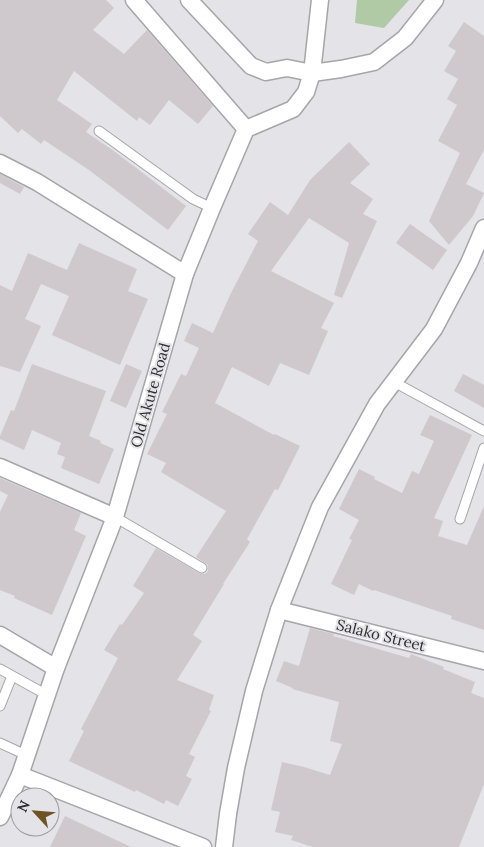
<svg xmlns="http://www.w3.org/2000/svg" width="484" height="847" font-family="Lora,serif">
  <rect width="100%" height="100%" fill="#e4e3e8"/>
  <path fill="#afcaa5" d="M357 0H409L384 28 355 23Z"/>
  <g fill="#cfc9cd">
    <path d="M0 0H106L114 8 93 30 124 54 147 30 213 106 198 124 169 100 150 125 139 117 137 121 74 71 57 100 92 124 86 132 114 151 186 206 168 230 89 170 44 140 41 144 22 129 18 133 0 116Z"/>
    <path d="M464 22 484 36V150L466 184 484 193 473 216 449 245 429 221 460 153 438 141 457 105 447 99 458 79 444 71 456 51 448 46Z"/>
    <path d="M349 142 370 164 350 183 373 199 363 214 377 221 342 298 334 295 349 243 309 218 271 271 334 303 321 328 328 331 309 375 280 363 269 386 232 367 215 403 274 435 275 434 300 446 278 490 275 489 247 539 250 542 223 584H224L193 635 202 641 177 680 214 695 209 710 211 711 189 754 195 757 186 776 192 779 178 806 166 800 164 804 136 790 135 792 69 761 84 731 81 729 118 658 104 650 120 624 122 625 144 593 133 586 156 548 199 573 205 574 208 571V565L196 557 226 511 161 472 166 463 147 454 167 414 162 412 181 374 186 376 199 348 184 341 192 323 213 333 231 293 258 241 248 234 270 202 288 215 310 180Z"/>
    <path d="M0 174 24 187 20 194 0 183Z"/>
    <path d="M410 224 447 250 433 270 396 243Z"/>
    <path d="M79 243 137 269 128 291 148 299 120 365 52 335 69 296 41 284 25 319 41 326 20 372 0 366V285L12 291 28 253 67 270Z"/>
    <path d="M32 364 106 391 89 436 101 441 100 443 114 449 99 484 61 468 65 457 57 454 61 443 32 430 24 450 0 439V436L11 410 14 411Z"/>
    <path d="M126 364 142 371 126 408 110 401Z"/>
    <path d="M463 374 484 385V408L454 391Z"/>
    <path d="M430 415 472 435 434 518 443 521 438 536 467 545 484 506V630L451 619 452 616 374 590 373 591 359 584 354 595 331 584 352 540 349 539 359 520 339 509 359 469 375 477 374 479 402 493 412 471 419 474 434 441 420 435Z"/>
    <path d="M0 478 81 513 74 530 86 536 52 615 14 598 15 596 0 590V512L8 495 0 491Z"/>
    <path d="M310 628 334 634 333 636 409 658 411 654 444 667 443 669 475 682 471 693 484 698V784L459 847H313L291 840 293 836 275 832 280 812 271 810 282 762 304 767 330 775 342 744 330 741 339 702 292 689 293 688 276 681 284 661 299 666Z"/>
    <path d="M65 816 131 847H50Z"/>
  </g>
  <g fill="none" stroke-linecap="round" stroke-linejoin="round">
    <g stroke="#a6a5aa" stroke-width="11">
      <g id="service">
        <path d="M99 131 193 199 212 208"/>
        <path d="M394 382 484 431"/>
        <path d="M115 517 202 568"/>
        <path d="M460 519 484 448"/>
        <path d="M0 669 47 695"/>
        <path d="M0 706 12 676"/>
        <path d="M0 743 26 755"/>
      </g>
    </g>
    <g stroke="#a6a5aa" stroke-width="19">
      <g id="minor">
        <path d="M134 0 246 129"/>
        <path d="M189 0 251 66 266 72 287 68 312 73 341 69 374 62 405 38 435 0"/>
        <path d="M0 163 37 182 185 274"/>
        <path d="M0 467 115 517"/>
        <path d="M279 610 484 661"/>
        <path d="M0 635 56 668"/>
        <path d="M20 775 203 847"/>
        <path d="M0 817 20 775 56 668 115 517 185 274 212 208 246 129 293 109 306 92 312 73 320 0"/>
        <path d="M224 847 228 814 236 768 254 691 279 610 320 507 377 404 434 329 469 263 484 228"/>
      </g>
    </g>
    <use href="#service" stroke="#fff" stroke-width="9"/>
    <use href="#minor" stroke="#fff" stroke-width="16"/>
  </g>
  <g text-anchor="middle" dominant-baseline="central" stroke-width="4" stroke-linejoin="round" paint-order="stroke">
    <g font-size="15" fill="#2f2e30" stroke="#e4e3e8">
      <text transform="translate(150 395) rotate(-74)">Old Akute Road</text>
      <text transform="translate(381 635) rotate(14)">Salako Street</text>
    </g>
  </g>
  <g transform="translate(35 812) rotate(296)"><circle r="24" fill="#e4e3e8" stroke="#9c9b9e"/>
  <path d="M0-4L9 19L0 12L-9 19Z" fill="#6e5425"/>
  <text y="-8" font-size="14" font-weight="bold" text-anchor="middle" fill="#2f2e30">N</text>
  </g>
</svg>
